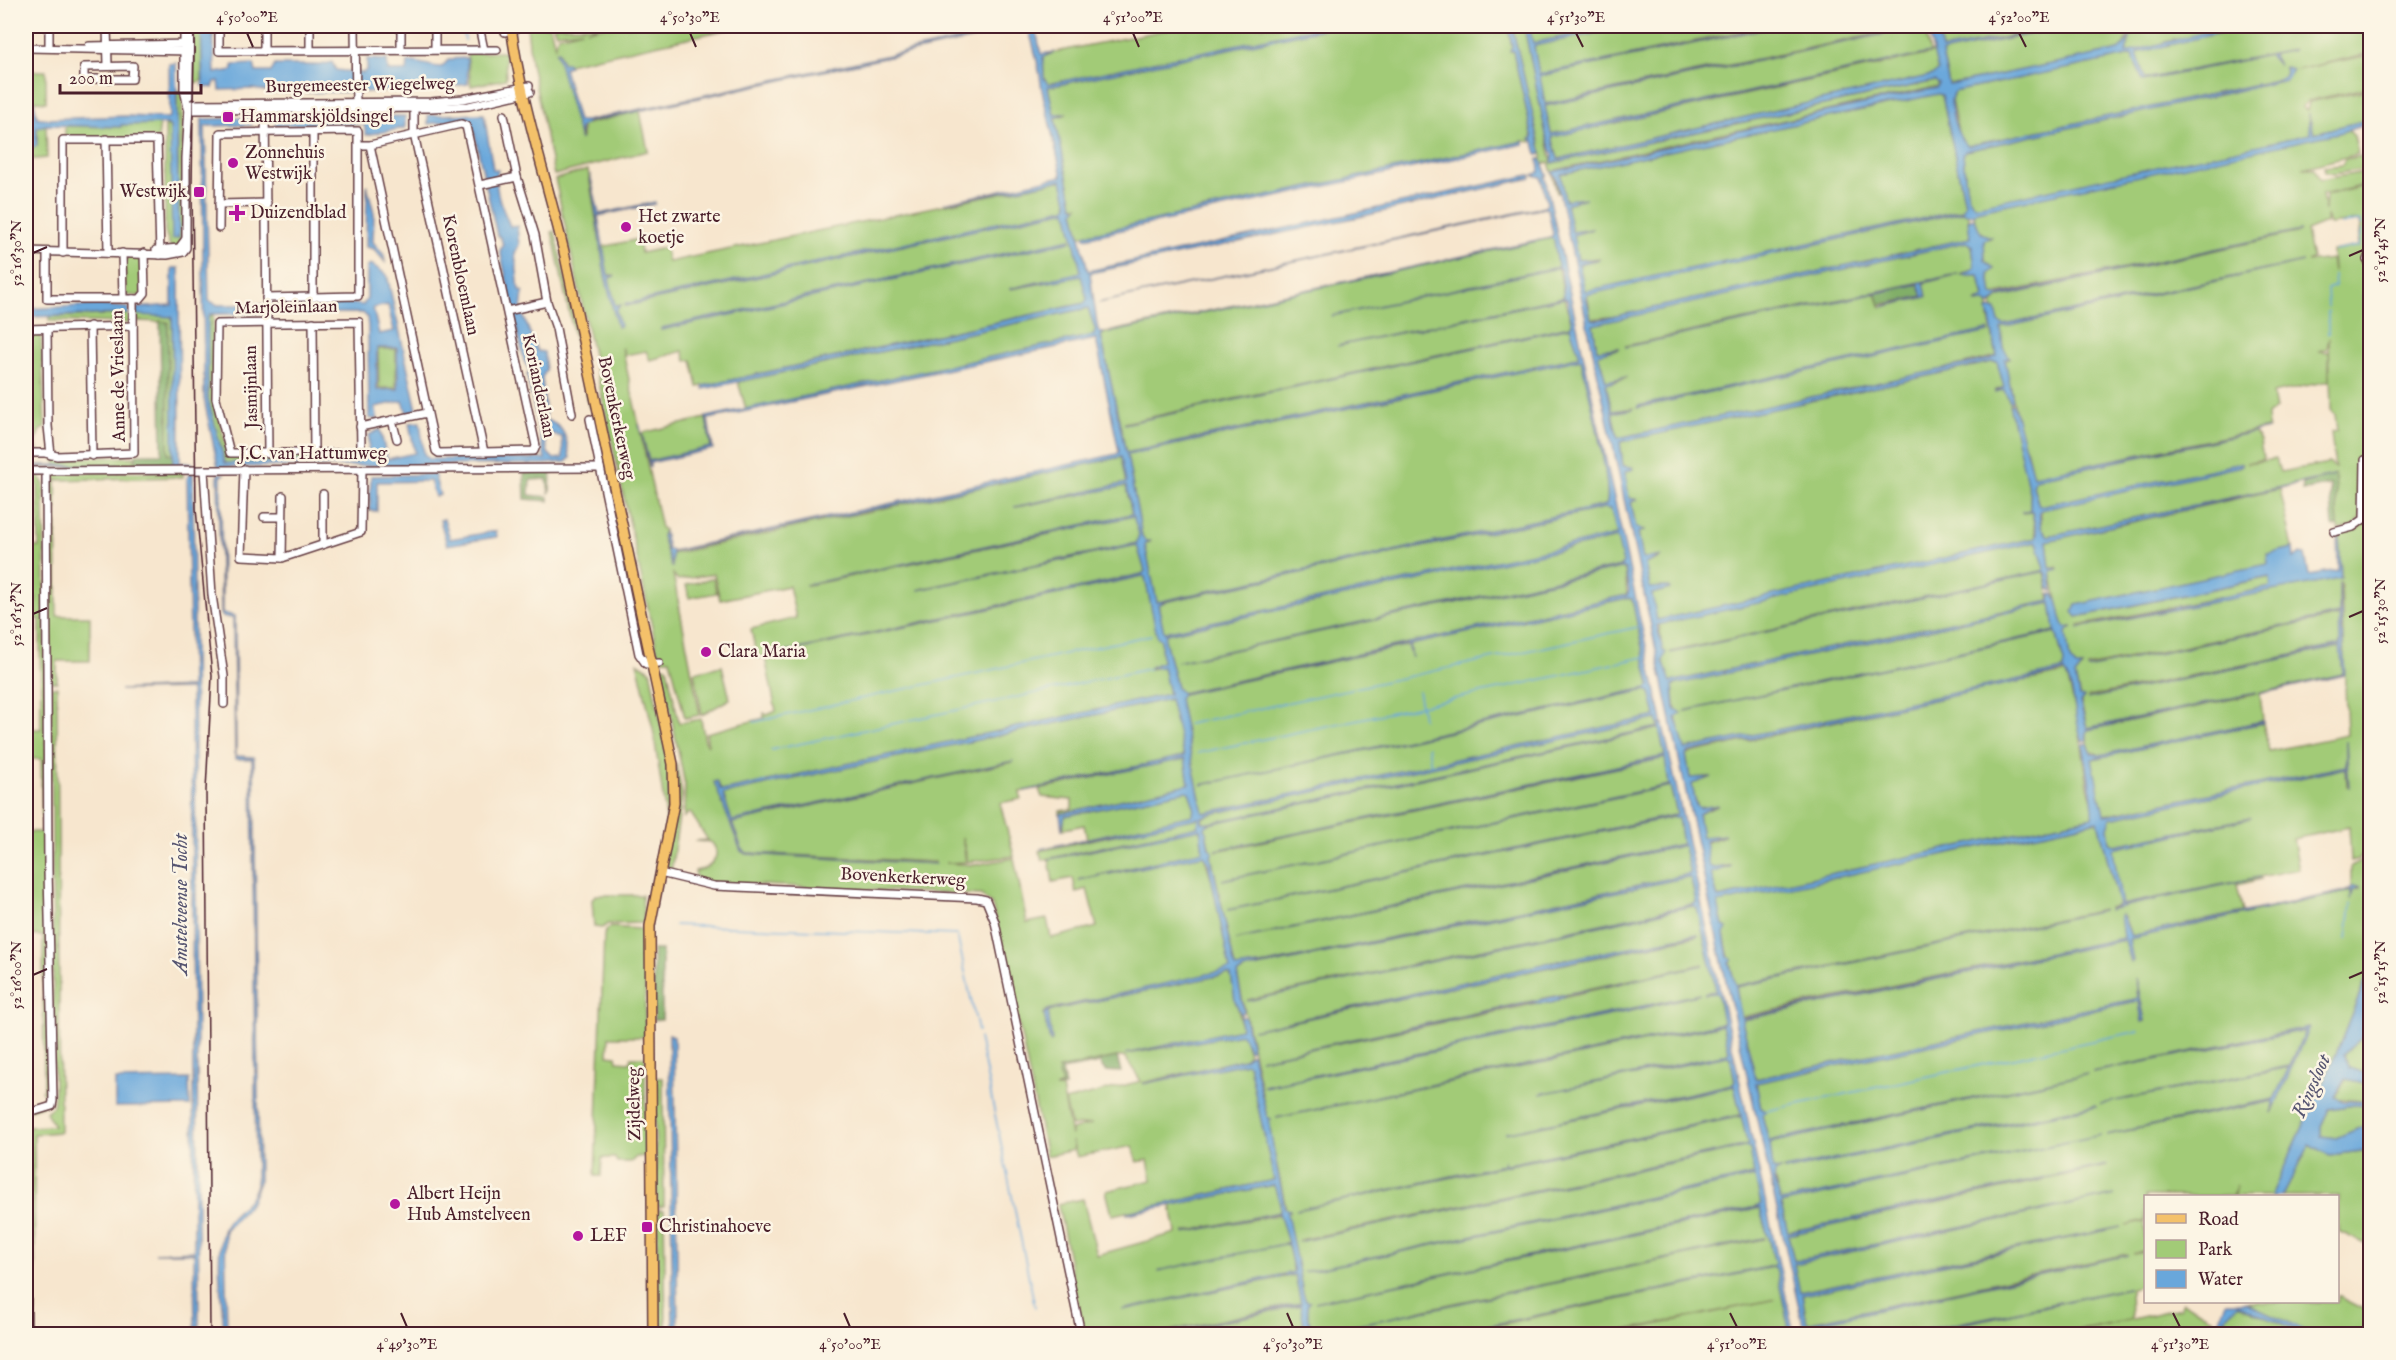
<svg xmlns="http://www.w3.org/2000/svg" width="2396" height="1360" font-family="'IM FELL English',serif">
  <rect width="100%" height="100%" fill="#fcf5e5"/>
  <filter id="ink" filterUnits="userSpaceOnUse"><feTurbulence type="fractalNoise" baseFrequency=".0167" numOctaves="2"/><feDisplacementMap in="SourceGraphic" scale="12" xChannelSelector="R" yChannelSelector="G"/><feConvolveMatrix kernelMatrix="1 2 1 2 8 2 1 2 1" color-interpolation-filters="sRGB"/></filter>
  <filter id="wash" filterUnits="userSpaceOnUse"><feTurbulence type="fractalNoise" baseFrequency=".008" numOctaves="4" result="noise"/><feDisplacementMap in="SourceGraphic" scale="24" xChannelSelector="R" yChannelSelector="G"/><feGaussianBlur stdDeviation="1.35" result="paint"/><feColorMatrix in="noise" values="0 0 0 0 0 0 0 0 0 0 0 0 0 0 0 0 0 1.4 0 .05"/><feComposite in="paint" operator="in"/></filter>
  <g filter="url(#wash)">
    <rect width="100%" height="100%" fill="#f7e6ce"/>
    <g fill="#a2cb77" stroke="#767551" stroke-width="1.5" fill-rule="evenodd">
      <path d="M193 26H202V81L193 83Z"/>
      <path d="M527 26H550L555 46 558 36 582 30 556 33 553 26H598L587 30 606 26H743L568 64 562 63 559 52 582 139V125L640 111 648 151 554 175 531 63Z"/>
      <path d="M1185 26H1508L1512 47 1510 51H1513L1533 139 1531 142 1524 141 1080 236 1074 211 1078 206H1073L1055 118 1067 114 1054 115 1048 87 1191 56 1048 84 1044 78 1043 57 1055 52Z"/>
      <path d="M1512 26H1524L1552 163 1936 81 1940 86 1556 170 1553 173 1559 193H1557L1549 162 1542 164V154Z"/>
      <path d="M1529 26H1614L1533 43Z"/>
      <path d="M1628 26H1766L1539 75 1533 46Z"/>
      <path d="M1776 26H1914L1545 104 1539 76Z"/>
      <path d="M1921 26H1924L1930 53 1934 52 1938 73 1933 75 1558 159 1552 137 1930 54 1551 134 1545 106Z"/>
      <path d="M1936 26H2058L1942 50Z"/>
      <path d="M2067 26H2141L2128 35 2123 47 2119 50 1949 85 1942 53Z"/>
      <path d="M2144 26H2238L2165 42 2159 47 2247 26H2288L2290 29 2307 26H2370V53L2296 70 2370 55V87L2308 101 2302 107 2307 110 2309 102 2370 89V121L2363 97 2366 121 2314 133 2308 114 2311 134 2155 169 2347 129 2354 136 2358 154 2303 168H2314L2320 180 2370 171V184L2322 195 2325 211 2326 195 2370 185V267L2364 295 2368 346 2370 459 2364 456C2356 474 2369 514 2356 524 2352 527 2344 528 2338 530L2334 476 2048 536 2041 527V510L2242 464 2039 506 2033 486 2035 479 2253 432 2260 441 2263 459 2246 463 2276 459 2280 472 2329 463 2335 468 2331 432 2337 431 2335 414 2331 410 2329 338 2327 349 2318 351 2329 352V381L2273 393 2276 409 2267 415 2268 428 2033 476 2026 448 2021 440 2005 359 2010 358 2003 348 2000 328 2303 262 2004 325 1999 322 1992 304 2000 297 2300 232 1992 295 1989 271 1994 269 1985 260 1984 240 1990 238C1978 234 1972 218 1975 206 1964 197 1965 168 1963 154L1965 151 2286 80V72L2284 77 2272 81 1968 146 1960 141 1951 100 1954 92 2132 55 2143 81 2293 50 2145 79 2135 54 2153 48 2126 53 2124 50 2130 36ZM2326 215 2329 224 2357 221 2361 225 2358 246 2332 251 2333 272 2331 259 2307 262 2312 259 2306 231 2326 223Z"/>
      <path d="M505 52 506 79 471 86 467 53Z"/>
      <path d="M26 71H46V102L26 100Z"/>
      <path d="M177 91H182L184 235C183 243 180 247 171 248L165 232V124L170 127 179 238Z"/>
      <path d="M1938 94 1942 95 1965 204 1962 210 1585 292 1579 264 1600 258 1578 260 1572 235 1593 229 1572 232 1566 204 1581 199 1565 200 1561 174Z"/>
      <path d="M160 124 158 138H65V126L120 127 121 125Z"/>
      <path d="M46 125 47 158 26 160V150L37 146V127Z"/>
      <path d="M2370 155V168L2334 174 2325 172 2324 167 2342 165 2345 159Z"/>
      <path d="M588 170 605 275 618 326 616 310 621 305H615L609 278 615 275H608L602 247 639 239 641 253 665 248 668 262 1063 180 1068 206 1065 208 625 306 1067 210 1082 272 1010 289 1082 276 1087 299 1085 303 698 387 692 360 686 361 683 351 650 360 646 351 625 355 622 347 661 528 664 530 662 536 666 551 672 554 1121 457 1126 483 1016 507 1126 486 1132 514 805 586 1134 516 1139 534 1137 543 921 589 1137 545 1145 571 1142 574 757 658 751 629 796 618 789 586 720 600 714 574 678 580 673 574 700 715 685 718 670 659H659L555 179ZM1071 240 1070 241 661 329Z"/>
      <path d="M1962 212 1969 215 1970 238 1618 316 1591 319 1587 293Z"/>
      <path d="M555 231 593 406 589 407 552 232Z"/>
      <path d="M1551 238 1554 240 1564 297 1341 345 1564 298 1572 324 1570 326 1124 423 1570 327 1580 354 1578 357 1126 453 1101 335 1108 332Z"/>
      <path d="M1966 242 1972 246 1975 268 1961 274 1979 275 1984 298 1976 302H1985L1989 305V319L1997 356 1872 386 1618 438 1612 413 1634 408 1612 411 1606 384 1627 378 1606 381 1598 354 1620 348 1597 350 1593 325 1595 323ZM1958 274 1924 283 1926 297 1881 307 1876 293 1625 346Z"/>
      <path d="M128 255H137L142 263 143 291 139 296 126 295 124 263Z"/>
      <path d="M1088 308 1096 329 1094 335 746 409 738 382Z"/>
      <path d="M213 313 214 399 228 454 350 456V461L225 463 208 399V318Z"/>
      <path d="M128 314 129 323 49 321V317Z"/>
      <path d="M136 314 172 317 173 455 168 454V322L136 321Z"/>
      <path d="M26 332H39L41 334 45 428 40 430 35 442 38 450H26Z"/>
      <path d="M378 349H396V388H379Z"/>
      <path d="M1581 359C1586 382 1614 490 1606 505L1164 602 1605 508H1611L1617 535 1275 610 1618 538 1624 563 1621 566 1182 661 1620 568 1625 569 1627 595 1181 693 1177 688 1165 640 1166 634 1266 612 1164 633 1158 604 1163 603 1157 602 1145 545 1150 542 1145 541 1142 536 1127 455Z"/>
      <path d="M1992 362H1997L2004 387 1994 391 2004 390 2010 402 2030 496V510L2022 513 2032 512 2036 538 1656 621 1652 594 1670 589 1669 587 1650 588 1645 564 1662 557 1643 559 1638 533 1644 530 1636 528 1631 502 1638 500 1629 498 1625 472 1632 467 1623 466 1620 442Z"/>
      <path d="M706 418 711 447 648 461 642 433Z"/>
      <path d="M134 457 136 465H56L55 458Z"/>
      <path d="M2368 464H2370V844L2359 859 2351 861 2349 827 2293 839 2299 869 2121 905 2112 849 2251 818 2115 845 2110 843 2108 827 2111 818 2346 768 2347 787V766L2104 815 2092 763V759L2263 723 2269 751 2347 735 2341 582 2339 614 2087 667 2340 616V645L2087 697 2341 647 2343 674 2260 693 2263 721 2100 755 2090 751 2086 732 2088 730 2256 694 2087 728 2075 676 2082 667H2076L2070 660 2065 632 2072 627 2066 628 2062 624 2051 571 2058 567 2050 569 2047 541 2280 489 2293 548 2268 554 2269 564 2076 605 2077 617 2271 577V587L2078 626 2341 578 2339 534 2359 529 2368 517Z"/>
      <path d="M183 471V477L56 480 57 616H90V661H57V682H51V476L53 473Z"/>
      <path d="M26 474H38L44 485 49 1099 48 1104 26 1111V1104L41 1103 44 1094 41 1090 44 1089 43 936 26 935V832H42L41 759H26V729H41L40 619 26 618V613H35L36 597H26V547H39L38 486 33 479 26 478Z"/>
      <path d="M2037 542 2045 569 2042 571 1670 652 2041 572H2045L2050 601 1670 682 1663 661 1659 623Z"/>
      <path d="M1143 576 1145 577 1157 634 1161 640 1162 662 1149 669 1163 667 1169 694 727 790H721L717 781 741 851 746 854 936 862 747 853 742 849 732 823 1013 762 732 822 723 794 1170 699 1184 756 1020 792 1021 799 1000 803 1014 856 968 862 962 837 966 862 946 863 974 865 1014 858 1027 923 1047 919 1051 938 1097 927 1087 889 1076 892 1073 878 1053 882 1049 859 1200 829 1203 851 1078 880 1204 855 1212 881 1230 968 1228 971 1055 1008 1046 1011 1044 1014 1051 1042 1048 1011 1227 974 1231 975C1234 994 1240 1011 1241 1029L1127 1054 1243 1034 1249 1054 1244 1059 1142 1083 1246 1063 1249 1065 1274 1180 1112 1215 1106 1191 1152 1180 1148 1160 1137 1162 1133 1146 1077 1157 1072 1141 1074 1150 1046 1156 1003 948 992 905 981 895 715 883 696 879 695 871C710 869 724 856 711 842L694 841 708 840 690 812 684 817 685 785 661 665 667 667 679 723 701 719 705 741 708 745 706 733 764 718V713L767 715 776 711 765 657ZM1118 1057H1125L1141 1081 1065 1101 1071 1126 1092 1124 1071 1130V1136L1062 1088H1056L1062 1085 1059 1070Z"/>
      <path d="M713 578 717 593 689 598 686 585Z"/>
      <path d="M1627 598 1632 599 1650 685 1648 688 1201 785 1646 690 1650 692 1657 716 1543 742 1657 718 1659 727 1211 823 1656 729 1659 728 1665 756 1216 851 1666 758 1670 785 1222 880 1670 786 1677 813 1675 815 1228 910 1673 817H1678L1682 844 1235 940 1681 846H1684L1690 874 1267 964 1235 968 1205 827 1209 823H1204L1202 819 1207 815 1248 806 1203 813 1179 699 1182 694 1409 645 1411 655 1410 645Z"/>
      <path d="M2051 603 2056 631 1685 711 2056 632 2064 662 2063 670 2007 684 2066 673C2077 710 2082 747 2088 785 2089 796 2097 807 2093 817L1718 898 1711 873 1732 865 1714 869 1709 866 1704 843 1725 836 1702 837 1698 814 1718 806 1698 808 1691 784 1712 777 1690 778 1686 754 1993 687 1689 750H1685L1676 718 1678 714 1676 711 1673 685Z"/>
      <path d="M637 662 650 670C660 722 674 771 667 824L653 729Z"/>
      <path d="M722 666 730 699 702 715 694 672Z"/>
      <path d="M51 687H57L60 1132 34 1134 35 1334H27V1127L54 1126 46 1112 53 1106 54 1099Z"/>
      <path d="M1185 758 1189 784 1060 814V811L1072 809V800L1042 797 1039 789Z"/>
      <path d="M676 763 682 795 671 872 664 865Z"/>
      <path d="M1186 791 1189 792 1194 806 1193 815 1087 839 1084 825 1064 829V816Z"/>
      <path d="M1199 817 1198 826 1042 860 1039 851Z"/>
      <path d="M2098 821 2119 905 2108 908 2260 877 2261 879 2237 885 2243 912 2131 936 2124 916 2123 938 1741 1017 1736 987 2103 910 1735 986 1724 934 1726 928 1723 926 1717 903 1720 901Z"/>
      <path d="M2370 848V969L2331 1066 2271 1196H2233L2237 1185 2232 1196H2146L2145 1221 2126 1226 2145 1222V1250L2133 1254 2145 1252V1285L2130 1288 2131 1320 2060 1334H1917L2128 1288 1907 1334H1809L1807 1326 1809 1325 2127 1254 1807 1323 1802 1295 2121 1227 1799 1292 1794 1264 2115 1195 1794 1261 1788 1235 2107 1166 1787 1232 1781 1204 1832 1192 1780 1201C1777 1185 1768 1160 1770 1143L2088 1074 1769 1141 1762 1115 1765 1111 1761 1108 1756 1083 2132 1002 2139 1001 2142 1021H2145L2136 978 2138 998 2135 999 1755 1079 1742 1020 2119 941 2125 940 2131 962 2129 939 2360 889 2351 887V866L2365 859ZM2308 1027 2272 1113 2273 1101 2107 1135 2274 1099 2290 1067 2125 1099 2290 1066 2305 1030 2093 1072ZM2072 1110 1785 1171 1784 1170 2071 1110Z"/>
      <path d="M1688 877 1691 878 1696 902 1694 904 1247 1000 1693 906 1697 907 1716 990 1706 993H1716L1718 995 1724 1023 1276 1118 1723 1025 1729 1052 1726 1054 1579 1086 1727 1056 1730 1057 1735 1081 1733 1084 1521 1130 1734 1086 1741 1115 1505 1165 1504 1161 1503 1165 1296 1210 1742 1116 1749 1144 1745 1147 1750 1149 1755 1174 1705 1187 1755 1177 1761 1204 1756 1207 1315 1302 1760 1208 1775 1264 1773 1266 1448 1334H1314L1321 1331H1311L1286 1213 1290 1212 1286 1209 1237 974 1245 969ZM1697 936 1253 1030 1547 963ZM1704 964 1520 1007 1260 1059ZM1700 994 1635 1010 1264 1086H1265ZM1744 1146 1737 1149 1299 1241V1240ZM1764 1238V1239L1411 1313 1427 1309Z"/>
      <path d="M595 895H642L644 923 608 924 602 928 594 927 592 900Z"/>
      <path d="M611 927 641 929 645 932V1037H609L608 1055 616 1056 617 1061 630 1062 631 1057H645L646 1156 636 1157 631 1162H617L615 1158H602L601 1176H595L604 935 607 929Z"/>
      <path d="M2363 1037 2370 1039V1075L2350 1068 2343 1054Z"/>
      <path d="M654 1078H663L664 1206 659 1207 657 1205Z"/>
      <path d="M2346 1079 2370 1084V1102L2335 1098Z"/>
      <path d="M2354 1105 2370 1106V1129L2364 1126 2336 1138 2321 1136V1126L2329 1109Z"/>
      <path d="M2310 1144 2329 1155 2370 1150V1246L2338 1231V1196H2283Z"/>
      <path d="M1274 1185 1280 1203V1212L1184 1232 1282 1214 1288 1243H1285L1288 1245 1294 1272 1184 1297 1295 1275 1301 1303 1156 1334H1084L1058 1204 1083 1199 1097 1255 1176 1233 1171 1205Z"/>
      <path d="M657 1210H664L666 1334H658Z"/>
      <path d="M1772 1267 1776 1268 1789 1328 1784 1330H1789L1790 1334H1763L1775 1331 1758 1334H1613L1776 1299 1607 1334H1455Z"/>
      <path d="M2338 1296 2370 1312V1334H2313L2245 1302H2338Z"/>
      <path d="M2183 1302 2219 1322 2222 1334H2178L2176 1323V1334H2068L2180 1308Z"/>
      <path d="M2235 1304 2240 1305 2305 1334H2248L2224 1319Z"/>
      <path d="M1301 1305 1306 1334H1199L1198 1327Z"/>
    </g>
    <g fill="#81af68" stroke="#66674a" stroke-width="1.5">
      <path d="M1919 284 1923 296 1880 305 1876 293Z"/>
      <path d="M160 321 168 322V454L173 455 174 465H136V454H162Z"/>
      <path d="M551 472 550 492 549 493 547 479 530 480 529 495 549 497V501L525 499 524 473Z"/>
      <path d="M2335 475 2338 526 2333 527 2330 485 2302 491 2303 484Z"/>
      <path d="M653 950H662V1020H654Z"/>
      <path d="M1117 1057 1121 1072 1105 1071 1100 1063 1062 1070 1065 1087 1055 1088 1062 1085 1058 1069Z"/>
    </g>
    <g fill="#69a7db" stroke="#5a6383" stroke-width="1.5" fill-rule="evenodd">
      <path d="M201 26H213L215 73 233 70V65L254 64 256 72H271L275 65H320L332 62 336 70 363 73 367 69V59L387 60 388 71H407L408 62C421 61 429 67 442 67L449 59 467 58 468 84 415 91 274 93 254 89 220 90 219 81 215 82 213 88 203 86Z"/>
      <path d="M1023 26H1035L1041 54 1055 52 1043 57 1044 78 1048 84 1325 26H1337L1048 87 1054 115 1067 113 1055 118 1073 205 1078 208 1074 211 1088 271 1530 175 1531 178 1359 217 1090 273 1097 324 1099 332 1104 333 1101 336 1126 453 1578 357 1579 354 1570 327 1124 424 1570 326 1572 324 1567 299 1564 298 1337 346 1564 297 1561 269 1558 268 1331 316 1558 267 1554 240 1551 238 1108 333 1551 237 1553 234 1548 209 1544 208 1098 303 1544 207 1547 204 1541 177 1533 175 1539 172 1538 159H1541L1547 175 1545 177 1794 1334H1790L1789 1330 1758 1334 1789 1328 1776 1268 1772 1267 1448 1334 1773 1266 1775 1263 1760 1208 1315 1302 1756 1207 1761 1204 1755 1177 1305 1272H1303L1754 1175 1750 1149 1745 1147 1297 1242 1748 1145 1741 1116 1296 1210 1503 1165 1504 1160 1505 1165 1741 1115 1734 1086 1505 1133 1733 1084 1735 1081 1730 1057 1727 1056 1540 1094 1726 1054 1729 1051 1722 1025 1276 1118 1723 1023 1718 995 1716 993 1704 994 1716 990 1697 908 1693 906 1247 1001 1694 904 1696 902 1691 879 1688 877 1244 970 1237 974 1244 1011 1241 1015 1235 1001 1231 975 1227 974 1048 1011 1052 1041 1050 1042 1044 1014 1048 1010 1230 969 1208 862 1204 855 1079 880 1203 851 1200 829 1049 859 1198 826 1199 818 1040 849 1193 815 1194 806 1189 792 1186 791 1065 816 1062 830 1060 814 1189 784 1185 759 1024 791 1184 756 1170 699 723 794 732 821 1014 761 732 823 742 849 747 853 936 864 746 854 741 851 714 782 717 781 721 790H727L1169 694 1163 667 1148 668 1162 662 1161 640 1157 636 1145 577 1143 576 763 657 1142 574 1145 571 1137 545 918 590 1137 543 1139 534 1133 516 805 585 1132 514 1126 486 1014 507 1126 483 1121 457 672 552V568L662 536 664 532 668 549 672 551 1117 454 1119 452 1096 339 708 419 713 449 650 463V468L639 424 649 461 711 447 706 417 1094 335 1095 329 1088 308 704 389 703 386 1085 303 1087 299 1081 276 1009 289 1081 272 1067 210 625 306V304L1065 208 1068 205 1062 180 944 203 1062 176 1042 90C1040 72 1034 47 1028 27L588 122 580 128V140L556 52 558 51 562 63H568L569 66 564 68 578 121H585ZM1581 359C1586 382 1614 490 1606 505L1157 602 1145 545 1150 541H1145L1142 536 1127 455ZM1604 508 1611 509 1617 535 1164 632 1158 605 1164 602ZM1617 538 1623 563 1621 566 1176 662 1620 568 1625 569 1629 591 1627 595 1182 693 1177 688 1165 640 1166 634ZM1627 598 1632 599 1650 685 1647 688 1201 785 1646 690 1650 692 1656 716 1203 813 1179 699 1182 694 1408 645 1412 658 1410 645ZM1657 719 1659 727 1209 823 1202 822V817L1211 814ZM1659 728 1665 756 1216 850 1665 758 1669 785 1222 880 1670 786 1677 813 1675 815 1228 910 1673 817 1678 818 1682 844 1235 940 1681 846H1684L1690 874 1267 964 1235 968 1211 857 1213 851 1209 848 1205 827 1209 824Z"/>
      <path d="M1508 26H1512L1542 154 1537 155 1534 142 1530 139 1533 138 1513 51H1510L1512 46Z"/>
      <path d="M1524 26H1529L1533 43 1614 26H1628L1534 46 1539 74 1776 26 1540 76 1545 104 1921 26 1545 106 1551 134 1930 53 1552 137 1558 159 1933 75 1938 71 1927 26H1936L1942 50 2067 26 1942 53 1949 85 2119 50C2130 43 2129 29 2144 26L2130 36 2126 53 2209 31 2247 26 2137 53 2145 79 2294 50 2272 54 2279 66 2269 55 2143 81 2132 55 1954 92C1946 102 1957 139 1968 146L2272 81 2284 77 2286 72 2284 67 2293 70 2286 80 2273 83 1965 151 1963 154C1965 168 1964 197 1975 206L2310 134 2308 113 2314 133 2366 120 2363 97 2370 123 2343 132 1977 211 1973 215 1962 212 1586 295 1591 319 1598 320 1970 238 1968 220 1974 218 1981 233 1991 237 1984 240 1985 260 1994 269 1989 274 1992 295 1996 296 2300 231 2000 297 1989 305 1985 302 1976 303 1984 298 1979 275H1961L1975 268 1972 246 1966 242 1593 325 1597 350 1620 348 1598 354 1606 381 1627 377 1606 384 1612 411 1634 409 1612 413 1618 438 1990 359 1997 356 1988 310 1990 308 1996 310 1999 322 2004 325 2303 262 2001 328 2003 348 2010 357 2005 359 2013 401 2010 402 2004 390 1994 392 2004 387 1997 362H1992L1620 442 1623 466 1632 467 1633 469 1625 472 1629 498 1638 500 1631 502 1636 528 1644 530 1638 533 1643 559 1662 556 1645 564 1650 588 1669 587 1670 589 1652 594 1657 620 2036 538 2037 533 2032 512H2021L2030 510V496L2009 405 2013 404 2033 476 2268 429 2035 479 2033 486 2039 506 2242 463V466L2041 510 2039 512 2041 527 2048 536 2333 476 2047 541 2050 568 2059 569 2051 571 2053 591 2049 589 2046 572H2041L1670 653 2042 571 2045 569 2037 542 1657 625 1663 651 1666 652 1663 661 1671 682 2050 601 2051 594H2054C2061 604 2058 618 2066 628L2073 627 2066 632 2070 660 2076 667H2082L2075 676 2079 696 2084 697 2080 702 2087 728 2256 693 2088 730 2086 732 2087 741 2083 742C2073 721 2077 691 2064 672L1689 752 1686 754 1690 778 1712 777 1692 784 1696 805 1700 808 1718 805 1698 814 1702 837 1725 835 1705 841 1709 866 1714 868 1732 866 1711 873 1718 898 2093 817C2095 812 2085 756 2083 745L2088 744 2092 754 2100 755 2263 721V723L2092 759 2104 815H2107L2346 766V741L2349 788 2346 768 2111 818 2108 828 2110 843 2115 845 2251 818 2113 849 2122 905 2260 877 2108 910 2119 905 2098 821 1718 903 1723 926 1727 928 1724 934 1728 957 1732 959 1729 962 1736 986 2103 911 1736 987 1741 1017 1744 1018 2123 938 2120 915 2122 914 2131 936 2350 890 2351 887H2361L2353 891 2351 900V891L2129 939 2133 961 2131 962 2125 940 2119 941 1742 1020 1756 1079 2135 999 2138 998 2136 978 2145 1021 2142 1022 2139 1001 2132 1002 1756 1083 1761 1108 1766 1111 1762 1115 1769 1141 2088 1074 1770 1143 1773 1169 1781 1170 1775 1173 1774 1181 1781 1201 2101 1135 1784 1203 1781 1205 1788 1232 2107 1165 1788 1235 1794 1261 2115 1195 1794 1264 1800 1292 2121 1227 1802 1295 1807 1323 2128 1255 1810 1325 1807 1326 1809 1334H1805L1727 986 1556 177 1552 172 1936 88 1939 84 1935 81 1552 163 1553 155 1546 135ZM1938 94 1942 95 1965 204 1962 210 1585 291 1579 264 1600 259 1578 260 1573 235 1593 229 1572 232 1566 204 1586 198 1565 200 1561 174ZM2051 603 2055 631 1685 711 2056 632 2064 662 2063 670 1685 749 1676 718 1682 713 1675 710 1673 685Z"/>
      <path d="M176 63 179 238 172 239 170 127 167 124 121 125V127L46 125 37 127V146L26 150V100L34 102 37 117 46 119 127 116 167 118 170 116 169 64Z"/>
      <path d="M484 114 493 169 498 170C493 190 502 206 510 226H517L519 245 515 253 519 290 523 292 521 310 537 351 544 352 546 370 542 378 546 420C566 426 566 439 570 458L566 462 545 464 218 467 204 399 202 119 251 118 252 125 205 126 209 301 218 305 348 303 363 305 367 299V266L371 264 387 275 417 410 407 413 403 401 375 407 378 420 369 418 368 327 367 317 363 313 210 314 208 318V399L225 463 363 460 368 455 369 435 380 429 387 459 415 453 409 423 420 422 424 454 429 459H545L527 375 530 371 524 361 500 250 503 246 501 238 497 235 472 123 467 119 428 124V115ZM388 305 394 331 379 334 373 308ZM377 348H397L398 389 377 390ZM543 431 562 437 563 458 554 459 548 453Z"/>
      <path d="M405 116V128L366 135 364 124 275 125 276 119 292 117Z"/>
      <path d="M1524 141V144L1085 238 1084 235Z"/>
      <path d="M590 174 599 214 655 202V204L598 216 608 275 615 276 609 278 615 305H621L616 310 620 326 617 327 605 275Z"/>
      <path d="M367 185 374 213 373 242 384 255 385 262 374 249 366 247Z"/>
      <path d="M1070 239 1071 241 661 330V328Z"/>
      <path d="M2370 267V404L2364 295Z"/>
      <path d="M172 268H179L180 463H192V467H26L27 459 36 465H173L172 317 140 315 136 314V308L172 305Z"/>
      <path d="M1958 274 1924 283 1927 297 1881 307 1923 296 1919 284 1625 347Z"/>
      <path d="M99 305 129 308V314L26 317V309Z"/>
      <path d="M1988 330 1989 332 1637 408 1638 406Z"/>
      <path d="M190 473H193L199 1334H195L194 1253H155L194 1251 191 689 120 690 191 687 187 479Z"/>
      <path d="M218 473 224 474 221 477 222 613 235 616 236 756 254 757 259 1182 250 1204 225 1230 227 1334H224C223 1306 214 1253 224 1228 230 1211 250 1207 256 1184L252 759H235L233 618 223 617 221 614Z"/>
      <path d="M434 474 440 495 435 497 430 481 377 482V511H370L371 476Z"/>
      <path d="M444 519 450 539 496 531 497 537 447 545 440 520Z"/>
      <path d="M2339 534 2341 578 2078 628 2271 587 2270 577 2077 617 2073 612 2076 605 2268 564 2267 554 2293 548 2294 558 2299 554 2305 555 2309 575 2338 570 2337 535Z"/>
      <path d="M2339 582 2345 675 2259 694 2343 674 2340 647 2087 699 2340 645 2339 615 2087 669 2339 614Z"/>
      <path d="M1697 934 1698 935 1253 1030 1547 963Z"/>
      <path d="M1704 965 1569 994 1552 1003H1532L1260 1059Z"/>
      <path d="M2370 969V1020L2367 1031 2370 1032V1039L2363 1037 2343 1054 2350 1068 2370 1075V1084L2345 1079 2335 1097 2343 1101 2370 1102V1106L2354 1105 2329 1109 2321 1126V1136L2336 1138 2364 1126 2370 1129V1150L2329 1155 2310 1144 2283 1196H2271L2331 1066Z"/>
      <path d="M1700 994 1635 1010 1265 1087 1264 1086Z"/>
      <path d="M1240 1017H1245L1252 1049 1249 1050 1242 1034 1125 1054 1241 1029Z"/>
      <path d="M2309 1027 2272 1113 2273 1101 2106 1135 2274 1099 2289 1067 2100 1104 2290 1066 2305 1030 2093 1072Z"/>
      <path d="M669 1034 674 1036 678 1334H673Z"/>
      <path d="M1252 1053 1267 1117 1271 1119 1269 1121C1273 1152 1280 1180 1285 1209L1290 1210 1287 1213 1303 1293 1306 1301 1310 1302 1307 1306 1311 1331 1322 1333 1306 1334 1300 1305 1167 1333 1301 1303 1295 1275H1291L1122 1310 1294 1272 1288 1245 1285 1244 1157 1271 1288 1243 1279 1213 1184 1233 1280 1212V1203L1274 1185 1127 1214V1212L1274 1180 1249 1065 1246 1063 1142 1084 1244 1059Z"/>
      <path d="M189 1079 190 1106 115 1107V1080Z"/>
      <path d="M2095 1105 2096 1106 1785 1171 1784 1169Z"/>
      <path d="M1764 1238 1329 1331 1326 1330 1365 1323Z"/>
      <path d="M2128 1288 1917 1334H1907Z"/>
      <path d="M2226 1302H2245L2313 1334H2305L2238 1304 2224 1319 2228 1334H2222L2218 1322Z"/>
    </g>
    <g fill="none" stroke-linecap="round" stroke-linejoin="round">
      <g stroke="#69a7db" stroke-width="1.5">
        <path d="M462 26 465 40"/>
        <path d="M2341 224 2359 221 2362 225"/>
        <path d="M2334 251 2359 246 2362 230"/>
        <path d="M2328 307 2327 289 2335 286 2334 275"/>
        <path d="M2328 311V334"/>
        <path d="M1423 719 1421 706 1644 657"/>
        <path d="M754 722 1151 635"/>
        <path d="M1188 724 1638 627"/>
        <path d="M1428 747 1431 765"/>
        <path d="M771 750 1148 669"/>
        <path d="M1198 753 1421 706 1418 691"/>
        <path d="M675 925 957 935 978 1031"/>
        <path d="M2347 939 2351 904"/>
        <path d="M979 1038 1035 1307"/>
        <path d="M1766 1111 2139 1031"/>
      </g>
      <path stroke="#565571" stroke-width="1.5" stroke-dasharray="8 6" stroke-linecap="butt" d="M1658 724 1664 723"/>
    </g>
  </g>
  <g filter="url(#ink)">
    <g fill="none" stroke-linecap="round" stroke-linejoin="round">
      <g stroke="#643d43" stroke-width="10">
        <g id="minor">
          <path d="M107 26 108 66"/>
          <path d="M184 26V89L188 108 194 110 431 108 469 106 530 92"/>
          <path d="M219 26V51L497 50"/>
          <path d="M264 26V51"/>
          <path d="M310 26V50"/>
          <path d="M355 26 356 107"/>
          <path d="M401 26V50"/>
          <path d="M435 26V49"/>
          <path d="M479 26 484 50"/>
          <path d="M504 26 505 32"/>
          <path d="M89 46 190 44"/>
          <path d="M49 47V26"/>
          <path d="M26 48 190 51"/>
          <path d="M133 66 132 79H84V67Z"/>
          <path d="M189 96 190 26"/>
          <path d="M414 103V134L484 452"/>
          <path d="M191 104 431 102 463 99 529 86"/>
          <path d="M265 104 268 454"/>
          <path d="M504 115 517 177 535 235 547 302 556 328 572 414"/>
          <path d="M313 132V298"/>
          <path d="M106 139 108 253"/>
          <path d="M359 145H370L461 124 466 126 536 446 534 451 439 453 436 451 370 145"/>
          <path d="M480 185 517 177"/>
          <path d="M219 204 267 203"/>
          <path d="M219 228 220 133 358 131V296L266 298"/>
          <path d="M156 250 179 248 185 240"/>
          <path d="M26 251 167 255 183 252 186 248V158L189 106"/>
          <path d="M47 253V299H140L145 293 144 253"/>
          <path d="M63 253V140H157L160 255"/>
          <path d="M122 253 123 299"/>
          <path d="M2370 264 2367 260 2370 252"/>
          <path d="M507 311 547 302"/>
          <path d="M313 322 314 454"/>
          <path d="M359 322 361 450 359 453H230L216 398 217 324Z"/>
          <path d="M90 326 92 456"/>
          <path d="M26 329 133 326"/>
          <path d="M47 329 48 426 51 455"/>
          <path d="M590 419 639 654 646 664 659 663"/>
          <path d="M392 420 397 439"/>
          <path d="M360 427 427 413"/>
          <path d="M26 453H45L57 456 134 453 133 299"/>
          <path d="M244 469 241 556 282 558 361 532 362 469"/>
          <path d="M204 470 212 595 224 676V704"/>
          <path d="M26 471 600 468"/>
          <path d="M323 494V544"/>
          <path d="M264 517H282"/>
          <path d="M2334 532 2353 527 2364 519 2365 460 2370 461"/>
          <path d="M282 558 283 496"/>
          <path d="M660 873 714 886 977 898 986 900 995 922 1081 1334"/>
          <path d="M27 1334 26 1114 52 1106 53 1101 48 870 46 471"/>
        </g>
      </g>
      <g stroke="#643d43" stroke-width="12">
        <path id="major" d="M511 26C521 104 547 179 565 256L673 764 674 803 650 926 653 1334"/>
      </g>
      <use href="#minor" stroke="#fff" stroke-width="7"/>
      <use href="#major" stroke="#f4c16a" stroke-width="9"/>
      <path stroke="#4a1f2b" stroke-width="1.5" d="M194 26 192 189 196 509 212 676 206 790 210 1334"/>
    </g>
  </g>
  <path fill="none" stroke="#4a1f2b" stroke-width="2" d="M247 33 253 47M690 33 696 47M1133 33 1139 47M1576 33 1583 47M2019 33 2026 47M33 253 47 247M2349 256 2363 250M33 614 47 608M2349 617 2363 611M33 975 47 969M2349 978 2363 972M401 1313 407 1327M844 1313 850 1327M1287 1313 1293 1327M1730 1313 1737 1327M2173 1313 2180 1327"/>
  <g fill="#b5179e" stroke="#fcf5e5" stroke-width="2">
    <rect x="222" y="111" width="12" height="12" rx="3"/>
    <circle cx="233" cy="163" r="6"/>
    <rect x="193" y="186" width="12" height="12" rx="3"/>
    <path d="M234 204h6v6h6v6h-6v6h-6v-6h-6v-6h6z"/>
    <circle cx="626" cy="227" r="6"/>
    <circle cx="706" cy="652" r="6"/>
    <circle cx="395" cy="1204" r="6"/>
    <rect x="641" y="1221" width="12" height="12" rx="3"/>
    <circle cx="578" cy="1236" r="6"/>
  </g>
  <g text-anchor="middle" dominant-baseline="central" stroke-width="5" stroke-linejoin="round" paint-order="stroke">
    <g font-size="18" fill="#4a1f2b" stroke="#fcf5e5">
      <text transform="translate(360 86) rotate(-1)">Burgemeester Wiegelweg</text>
      <text transform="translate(460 275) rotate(78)">Korenbloemlaan</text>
      <text transform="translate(286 308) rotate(-1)">Marjoleinlaan</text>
      <text transform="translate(119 376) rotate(-91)">Anne de Vrieslaan</text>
      <text transform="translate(538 386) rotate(78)">Korianderlaan</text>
      <text transform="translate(252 387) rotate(-91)">Jasmijnlaan</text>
      <text transform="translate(616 418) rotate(78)">Bovenkerkerweg</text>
      <text x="313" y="454">J.C. van Hattumweg</text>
      <text transform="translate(903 878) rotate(3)">Bovenkerkerweg</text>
      <text transform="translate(635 1104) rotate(-91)">Zijdelweg</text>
    </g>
    <g font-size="18" fill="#4a1f2b" stroke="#fcf5e5" text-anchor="start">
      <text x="240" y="117">Hammarskjöldsingel</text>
      <text x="245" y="153">Zonnehuis<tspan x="245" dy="21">Westwijk</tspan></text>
      <text x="187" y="192" text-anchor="end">Westwijk</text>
      <text x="250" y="213">Duizendblad</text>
      <text x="638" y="217">Het zwarte<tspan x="638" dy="21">koetje</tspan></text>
      <text x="718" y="652">Clara Maria</text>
      <text x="407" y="1194">Albert Heijn<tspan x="407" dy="21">Hub Amstelveen</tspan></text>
      <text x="659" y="1227">Christinahoeve</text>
      <text x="590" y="1236">LEF</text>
    </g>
    <g font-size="20" font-style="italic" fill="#565571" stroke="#fcf5e5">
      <text transform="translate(181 904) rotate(-90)">Amstelveense Tocht</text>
      <text transform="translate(2312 1086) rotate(-66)">Ringsloot</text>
    </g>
  </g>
  <rect width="2396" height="1360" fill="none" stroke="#fcf5e5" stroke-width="66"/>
  <rect x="2144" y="1195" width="195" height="108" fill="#fcf5e5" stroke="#b59f9b" stroke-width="1.5"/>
  <rect x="2156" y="1214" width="30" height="9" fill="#f4c16a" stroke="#b59f9b" stroke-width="1.5"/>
  <text x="2198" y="1225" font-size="18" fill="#4a1f2b">Road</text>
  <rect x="2156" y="1240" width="30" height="18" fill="#a2cb77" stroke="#b59f9b" stroke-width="1.5"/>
  <text x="2198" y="1255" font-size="18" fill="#4a1f2b">Park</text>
  <rect x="2156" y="1270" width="30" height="18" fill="#69a7db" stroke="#b59f9b" stroke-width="1.5"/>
  <text x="2198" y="1285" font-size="18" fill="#4a1f2b">Water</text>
  <path d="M60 84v9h141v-9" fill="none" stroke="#4a1f2b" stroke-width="3"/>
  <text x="69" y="84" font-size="18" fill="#4a1f2b" stroke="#fcf5e5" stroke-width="4.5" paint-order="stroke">200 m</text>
  <rect x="33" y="33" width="2330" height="1294" fill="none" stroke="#4a1f2b" stroke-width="2"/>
  <g font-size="15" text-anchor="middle" fill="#4a1f2b">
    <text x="247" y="22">4°50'00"E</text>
    <text x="690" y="22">4°50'30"E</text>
    <text x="1133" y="22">4°51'00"E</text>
    <text x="1576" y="22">4°51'30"E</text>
    <text x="2019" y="22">4°52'00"E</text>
    <text transform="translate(2380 250) rotate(-90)" y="5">52°15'45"N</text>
    <text transform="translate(16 253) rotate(-90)" y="5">52°16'30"N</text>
    <text transform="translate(2380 611) rotate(-90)" y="5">52°15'30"N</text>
    <text transform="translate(16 614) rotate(-90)" y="5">52°16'15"N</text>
    <text transform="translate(2380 972) rotate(-90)" y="5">52°15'15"N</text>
    <text transform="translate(16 975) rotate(-90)" y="5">52°16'00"N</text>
    <text x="407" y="1349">4°49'30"E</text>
    <text x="850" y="1349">4°50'00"E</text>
    <text x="1293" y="1349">4°50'30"E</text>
    <text x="1737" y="1349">4°51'00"E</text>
    <text x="2180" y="1349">4°51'30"E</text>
  </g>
</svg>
